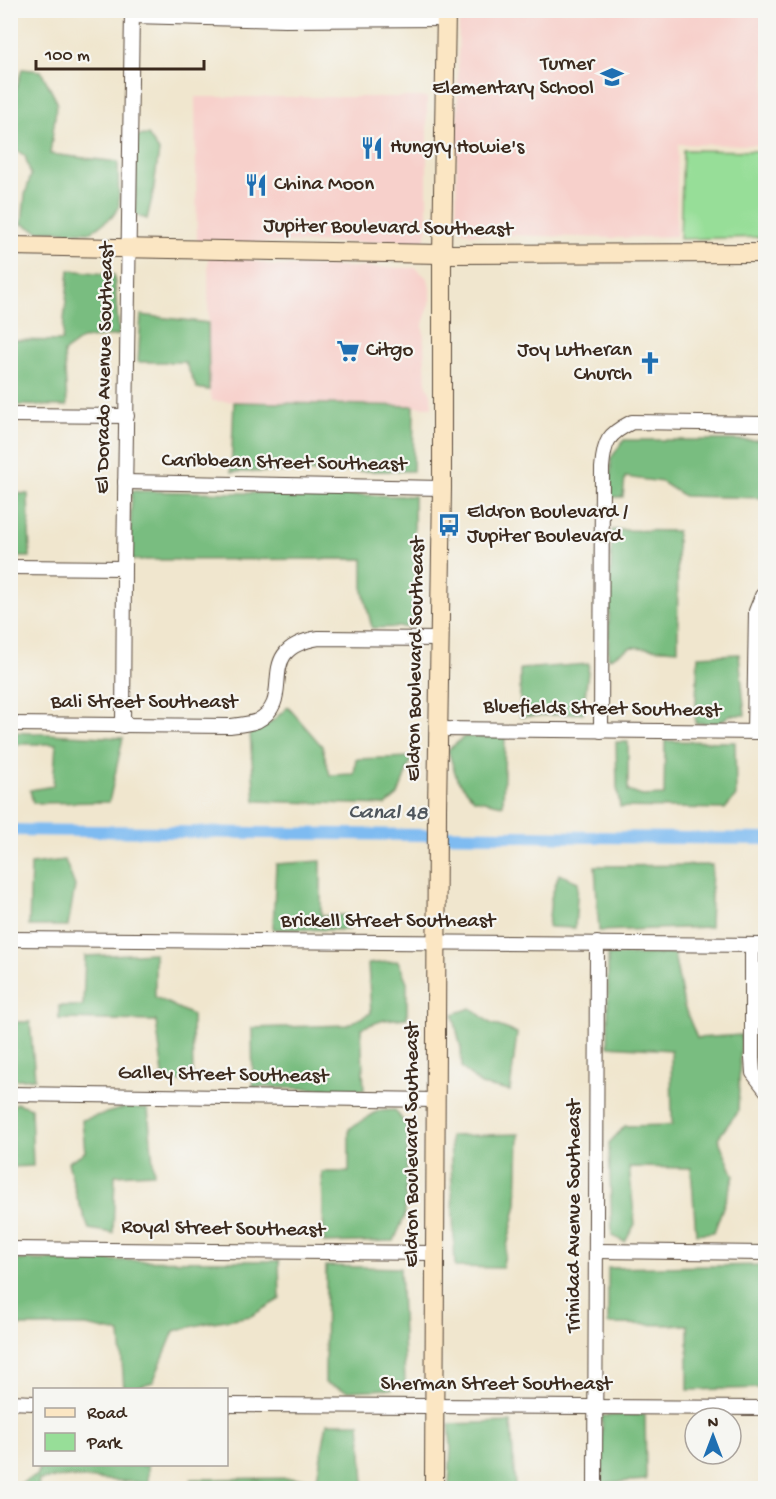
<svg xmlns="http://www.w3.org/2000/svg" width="776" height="1499" font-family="'Gochi Hand',sans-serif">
  <rect width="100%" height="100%" fill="#f6f6f2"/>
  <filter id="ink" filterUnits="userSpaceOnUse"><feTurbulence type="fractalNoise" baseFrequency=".0167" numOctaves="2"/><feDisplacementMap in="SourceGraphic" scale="12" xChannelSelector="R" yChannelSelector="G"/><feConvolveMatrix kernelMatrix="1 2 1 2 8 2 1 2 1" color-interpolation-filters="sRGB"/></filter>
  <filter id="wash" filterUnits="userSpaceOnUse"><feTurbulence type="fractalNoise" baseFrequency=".008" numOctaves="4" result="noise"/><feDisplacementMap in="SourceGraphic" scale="24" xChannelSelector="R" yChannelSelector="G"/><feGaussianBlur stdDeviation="1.35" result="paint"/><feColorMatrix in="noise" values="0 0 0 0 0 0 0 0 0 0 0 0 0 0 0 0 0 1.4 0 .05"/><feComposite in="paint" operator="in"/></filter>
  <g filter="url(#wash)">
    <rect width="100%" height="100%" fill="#f0e6ce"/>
    <g fill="#f7d0cb">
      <path d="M459 11H765V145L678 144 676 236 615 238 470 234 460 229 456 216Z"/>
      <path d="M195 97H427V231L424 241 414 242 197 243Z"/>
      <path d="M208 256 239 257 275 266 416 268 428 279 430 289V303L423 324 426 383 431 394 432 407 212 401 209 390Z"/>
    </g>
    <path fill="#97de98" stroke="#69845b" stroke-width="1.5" d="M683 150 765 151V237L680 239Z"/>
    <g fill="#79bd80" stroke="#5a744f" stroke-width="1.5">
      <path d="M22 69 41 71 57 102 50 154 118 162 119 207 112 217 91 232 38 231 22 224 25 195 31 175 25 156 10 146 11 99 14 97Z"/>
      <path d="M148 135 159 151 153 193 147 219 135 215 136 136Z"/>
      <path d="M69 270 114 275 119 335 82 339 64 352 67 406 11 405V340L62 341Z"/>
      <path d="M141 315 208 323 209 390 197 388 185 362H138Z"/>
      <path d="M234 402 414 406 413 471 231 472Z"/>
      <path d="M624 440H765V498L684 496 662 482 625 477 623 497H611V458Z"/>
      <path d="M132 491 414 496 415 619 406 627 372 628 363 591V559L129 560Z"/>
      <path d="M10 493 28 494 30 557H11Z"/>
      <path d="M612 530 677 531 678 650 631 647 608 659Z"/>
      <path d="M739 654 745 715H729L720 723H695L698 656Z"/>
      <path d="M589 664 583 713 520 717V669Z"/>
      <path d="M288 707 322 746 330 775 354 774 356 759 412 757 398 795 386 805 255 801 250 733 269 724Z"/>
      <path d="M11 732 123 738 109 802 33 803 30 790 53 786 56 744H11Z"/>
      <path d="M464 737H505L503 805 474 799 457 779 448 750Z"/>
      <path d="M665 741 735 742 736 796 725 809 620 807 617 787 616 742H628V791L642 796 664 795Z"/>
      <path d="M65 860 75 886 68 926H29L31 864Z"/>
      <path d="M321 861V916L350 915 349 930 273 929 276 864Z"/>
      <path d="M712 865 710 927 599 931 595 866Z"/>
      <path d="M559 874 578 882 575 928 548 927 551 898Z"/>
      <path d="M155 953V997L192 1015 193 1081 164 1082 156 1021 59 1019V1006H83L85 956Z"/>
      <path d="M674 954 684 1006 697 1038 741 1035 738 1111 718 1138 734 1176 714 1232 696 1234 691 1168 629 1167 635 1224 625 1242 612 1236 609 1143 625 1126 672 1125 671 1050 608 1046V955Z"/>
      <path d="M398 961 407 982V1018L384 1020 361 1028 364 1090 253 1087 252 1028 347 1025 371 1013 368 964Z"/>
      <path d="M471 1008 490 1023 517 1033 510 1091 481 1085 462 1068 461 1048 453 1014Z"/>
      <path d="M11 1022H30L35 1078 11 1080Z"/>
      <path d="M16 1103 31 1108 33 1166 11 1167V1109Z"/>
      <path d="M127 1107 148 1109 154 1173 115 1175 113 1233 89 1229 77 1198 68 1162 85 1152 82 1120Z"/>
      <path d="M395 1110 408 1128 405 1215 394 1241 324 1243 322 1172H349V1129L378 1111Z"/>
      <path d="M519 1134 517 1204 502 1268 455 1267 450 1136Z"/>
      <path d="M10 1260 279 1261 280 1299 251 1316 207 1323 174 1331 153 1382 130 1389H124L120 1333 86 1326H11Z"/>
      <path d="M765 1265V1388L688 1390V1325L608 1324V1268Z"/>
      <path d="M326 1266 400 1268 405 1382 391 1389 347 1391 325 1383Z"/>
      <path d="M645 1414 646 1480 602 1483V1416Z"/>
      <path d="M511 1422 515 1488H449L451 1446 449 1424Z"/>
      <path d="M327 1423H360L364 1484H324L323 1488H280L279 1487 252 1485 241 1488H191V1479L317 1478Z"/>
      <path d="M39 1465H148V1483L68 1477 39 1480 38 1488H11L38 1475Z"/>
    </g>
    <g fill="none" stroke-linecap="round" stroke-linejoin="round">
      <path stroke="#7ebbf1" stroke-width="12" d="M10 830 766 839"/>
    </g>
  </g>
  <g filter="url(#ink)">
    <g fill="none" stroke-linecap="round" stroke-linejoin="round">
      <g stroke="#564638" stroke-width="16">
        <g id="street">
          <path d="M132 16 285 20 446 19"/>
          <path d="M10 415 127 416"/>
          <path d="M125 482 442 488"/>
          <path d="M10 567 124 568"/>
          <path d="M10 724 230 726C238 725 249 724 257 721 299 699 250 649 319 638L440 639"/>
          <path d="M123 726 124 568 132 10"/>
          <path d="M438 729 766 732"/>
          <path d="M601 731 602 468C604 441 608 434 632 422L766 424"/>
          <path d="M754 732 756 611 762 596 766 592"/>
          <path d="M10 939 766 945"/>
          <path d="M752 945V1058L753 1073 766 1090"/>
          <path d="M10 1094 436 1100"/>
          <path d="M10 1249 435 1253"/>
          <path d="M596 1251 766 1253"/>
          <path d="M10 1402 34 1403"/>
          <path d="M226 1405 766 1408"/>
          <path d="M595 1488 597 943"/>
        </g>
      </g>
      <g stroke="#564638" stroke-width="20">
        <g id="secondary">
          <path d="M10 246 442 254 766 253"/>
          <path d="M434 1488 437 809 442 488V254L446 10"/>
        </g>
      </g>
      <use href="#street" stroke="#fff" stroke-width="14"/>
      <use href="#secondary" stroke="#fbe6c3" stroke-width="18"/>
    </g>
  </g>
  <defs>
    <g id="school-bare" transform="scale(1.8)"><path d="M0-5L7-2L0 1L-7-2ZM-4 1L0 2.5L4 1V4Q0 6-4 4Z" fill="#1f6fb2" stroke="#f6f6f2" stroke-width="2.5" paint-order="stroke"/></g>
    <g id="restaurant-bare" transform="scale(1.8)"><path d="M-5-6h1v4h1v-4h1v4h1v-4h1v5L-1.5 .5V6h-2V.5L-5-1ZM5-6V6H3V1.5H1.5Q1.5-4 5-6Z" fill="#1f6fb2" stroke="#f6f6f2" stroke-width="2.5" paint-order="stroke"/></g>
    <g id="supermarket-bare" transform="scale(1.8)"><path d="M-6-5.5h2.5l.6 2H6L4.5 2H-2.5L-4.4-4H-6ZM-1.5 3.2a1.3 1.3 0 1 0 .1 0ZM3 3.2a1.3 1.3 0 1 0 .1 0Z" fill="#1f6fb2" stroke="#f6f6f2" stroke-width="2.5" paint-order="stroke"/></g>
    <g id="church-bare" transform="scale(1.8)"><path d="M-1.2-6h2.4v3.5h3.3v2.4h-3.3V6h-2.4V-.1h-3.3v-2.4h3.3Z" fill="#1f6fb2" stroke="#f6f6f2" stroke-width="2.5" paint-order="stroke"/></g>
    <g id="bus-bare" transform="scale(1.8)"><path d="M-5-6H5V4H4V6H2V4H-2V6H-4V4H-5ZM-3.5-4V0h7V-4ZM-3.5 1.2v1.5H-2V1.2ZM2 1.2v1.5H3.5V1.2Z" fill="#1f6fb2" stroke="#f6f6f2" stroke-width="2.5" paint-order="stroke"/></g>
  </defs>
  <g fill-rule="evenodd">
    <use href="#school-bare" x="612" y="77"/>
    <use href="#restaurant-bare" x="372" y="148"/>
    <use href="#restaurant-bare" x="256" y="185"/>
    <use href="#supermarket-bare" x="348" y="351"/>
    <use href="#church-bare" x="650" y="363"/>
    <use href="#bus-bare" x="449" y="525"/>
  </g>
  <g text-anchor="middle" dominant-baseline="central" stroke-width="4.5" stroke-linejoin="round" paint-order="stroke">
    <g font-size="21" fill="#3b2a1e" stroke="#f6f6f2" text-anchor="start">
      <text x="594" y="65" text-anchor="end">Turner<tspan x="594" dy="24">Elementary School</tspan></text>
      <text x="390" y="148">Hungry Howie's</text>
      <text x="274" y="185">China Moon</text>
      <text x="366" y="351">Citgo</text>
      <text x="632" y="351" text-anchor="end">Joy Lutheran<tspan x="632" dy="24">Church</tspan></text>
      <text x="467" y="513">Eldron Boulevard /<tspan x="467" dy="24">Jupiter Boulevard</tspan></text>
    </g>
    <g font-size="21" fill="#3b2a1e" stroke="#f6f6f2">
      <text transform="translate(388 229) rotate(1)">Jupiter Boulevard Southeast</text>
      <text transform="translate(106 368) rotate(-89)">El Dorado Avenue Southeast</text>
      <text transform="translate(284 464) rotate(1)">Caribbean Street Southeast</text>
      <text transform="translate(417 659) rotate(-89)">Eldron Boulevard Southeast</text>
      <text x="144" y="703">Bali Street Southeast</text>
      <text transform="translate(602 710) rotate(1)">Bluefields Street Southeast</text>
      <text x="388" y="922">Brickell Street Southeast</text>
      <text transform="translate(223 1076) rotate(1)">Galley Street Southeast</text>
      <text transform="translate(413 1145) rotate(-90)">Eldron Boulevard Southeast</text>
      <text transform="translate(575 1216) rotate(-90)">Trinidad Avenue Southeast</text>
      <text transform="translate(223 1230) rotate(1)">Royal Street Southeast</text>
      <text x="496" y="1385">Sherman Street Southeast</text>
    </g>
    <g font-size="22" font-style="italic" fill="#4f565d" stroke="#f6f6f2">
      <text transform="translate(388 814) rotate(1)">Canal 48</text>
    </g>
  </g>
  <rect width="776" height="1499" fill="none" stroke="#f6f6f2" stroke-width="36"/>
  <rect x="33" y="1388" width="195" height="78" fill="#f6f6f2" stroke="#aba49d" stroke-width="1.5"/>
  <rect x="45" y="1408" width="30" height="9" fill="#fbe6c3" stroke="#aba49d" stroke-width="1.5"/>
  <text x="87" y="1418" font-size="18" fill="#3b2a1e">Road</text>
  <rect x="45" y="1433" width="30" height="18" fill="#97de98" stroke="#aba49d" stroke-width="1.5"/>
  <text x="87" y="1448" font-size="18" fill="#3b2a1e">Park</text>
  <g transform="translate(713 1436)"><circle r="28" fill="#f6f6f2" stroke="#aba49d" stroke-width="1.5"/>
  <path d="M0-4.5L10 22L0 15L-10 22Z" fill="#1f6fb2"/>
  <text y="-9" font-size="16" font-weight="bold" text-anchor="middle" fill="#3b2a1e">N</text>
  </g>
  <path d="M36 60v9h168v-9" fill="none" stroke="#3b2a1e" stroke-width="3"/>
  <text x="45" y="60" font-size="18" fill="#3b2a1e" stroke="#f6f6f2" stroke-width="4.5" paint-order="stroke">100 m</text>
</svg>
